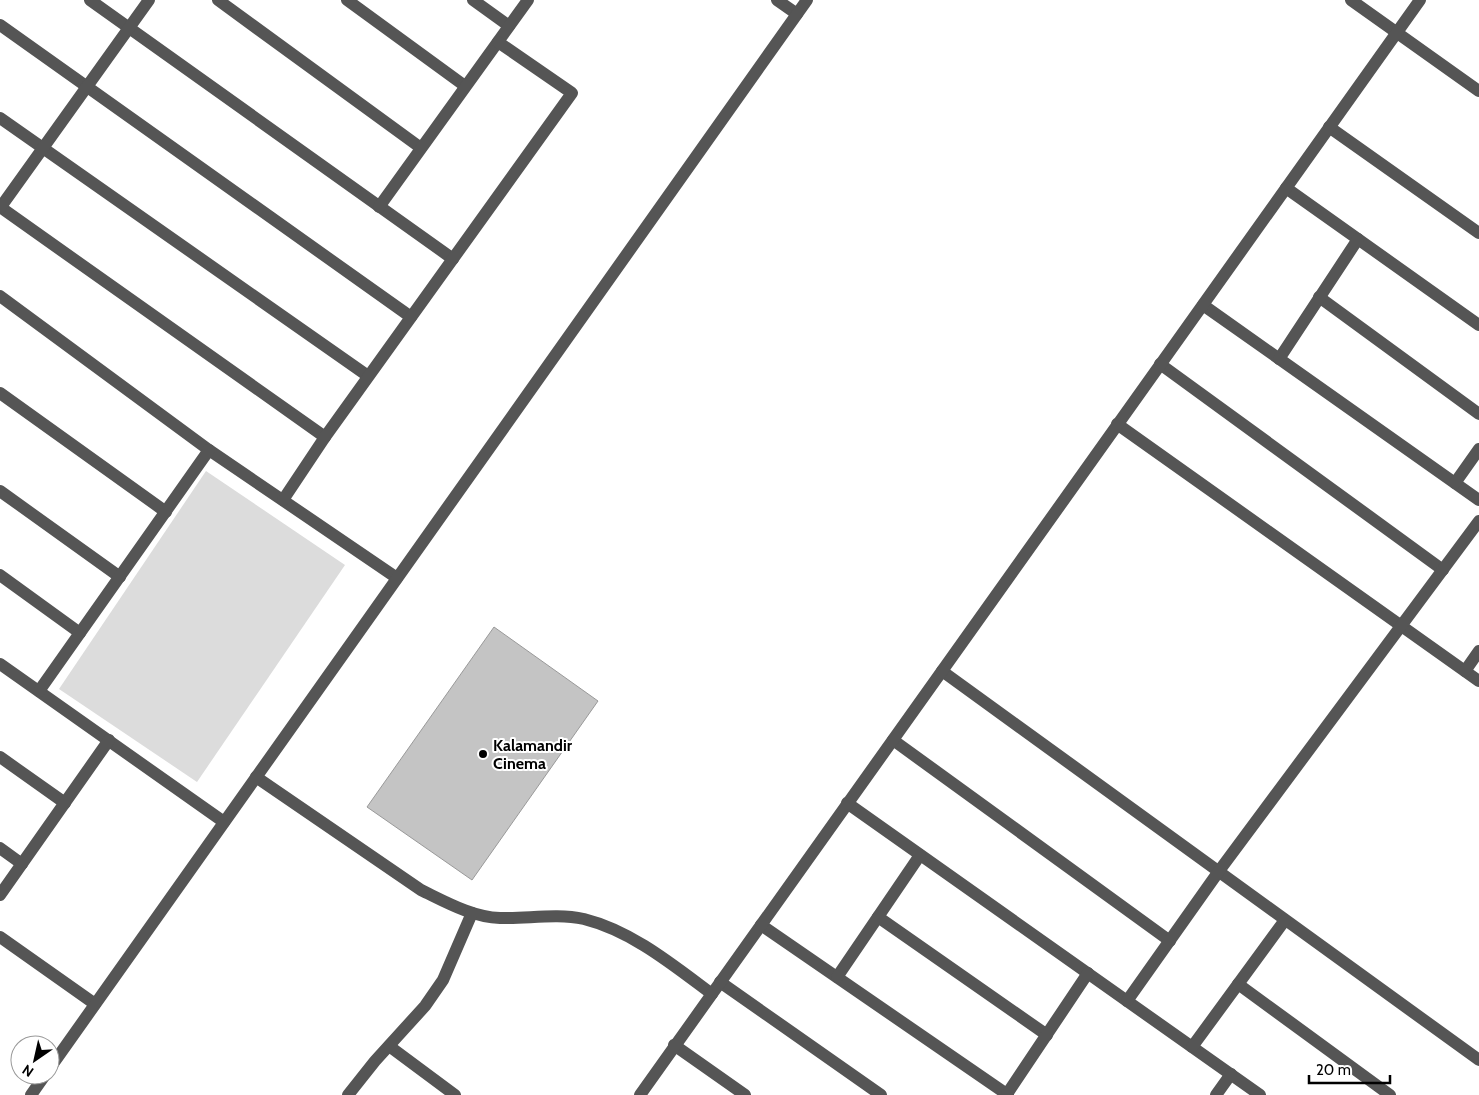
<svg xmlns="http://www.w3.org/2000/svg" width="1479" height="1095" font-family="Cabin,sans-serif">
  <rect width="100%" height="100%" fill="#fff"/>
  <path fill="#dcdcdc" d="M206 471 345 565 197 782 59 689Z"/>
  <path fill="#c4c4c4" stroke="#999" d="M494 627 598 701 472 880 367 807Z"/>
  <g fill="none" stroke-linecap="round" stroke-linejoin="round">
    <g stroke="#555" stroke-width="12">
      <path d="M90 0 453 259"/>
      <path d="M218 0 421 148"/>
      <path d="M347 0 465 86"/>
      <path d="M473 0 509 26"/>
      <path d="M777 0 797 14"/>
      <path d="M1351 0 1479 91"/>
      <path d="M0 25 411 317"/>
      <path d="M0 118 368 376"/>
      <path d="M1329 127 1479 233"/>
      <path d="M1286 188 1479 325"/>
      <path d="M0 207 325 437"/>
      <path d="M379 207 528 0"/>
      <path d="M0 208 149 0"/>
      <path d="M0 296 209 450 397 578"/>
      <path d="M1319 297 1479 414"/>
      <path d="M1203 305 1479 500"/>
      <path d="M1279 359 1358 239"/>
      <path d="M1160 364 1443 570"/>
      <path d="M0 393 166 512"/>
      <path d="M1117 424 1479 681"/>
      <path d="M1455 483 1479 449"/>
      <path d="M0 491 120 577"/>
      <path d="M283 500 325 437 572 93 498 42"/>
      <path d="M0 575 80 633"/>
      <path d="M0 664 224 822"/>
      <path d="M942 671 1479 1060"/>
      <path d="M1465 671 1479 651"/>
      <path d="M39 691 209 450"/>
      <path d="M893 740 1170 941"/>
      <path d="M0 757 65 803"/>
      <path d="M256 777 421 890C446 902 472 917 500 918 527 919 556 913 584 919 632 931 673 965 712 994"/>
      <path d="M847 803 1260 1095"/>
      <path d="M0 848 22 864"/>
      <path d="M0 895 109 740"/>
      <path d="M878 917 1047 1035"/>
      <path d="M761 925 1008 1095"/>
      <path d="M0 937 95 1004"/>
      <path d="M837 977 920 855"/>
      <path d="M720 982 881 1095"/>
      <path d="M1238 984 1390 1095"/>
      <path d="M1127 1001 1219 871 1479 521"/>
      <path d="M674 1045 745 1095"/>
      <path d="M389 1046 455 1095"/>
      <path d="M1192 1047 1285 920"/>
      <path d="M50 1068 807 0"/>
      <path d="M1007 1094 1088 973"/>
      <path d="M31 1095 45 1075"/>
      <path d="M348 1095 375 1061 425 1006 443 980 472 913"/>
      <path d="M640 1095 1420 0"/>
      <path d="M1216 1095 1231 1074"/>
    </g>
  </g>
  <circle fill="#000" stroke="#fff" stroke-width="2" cx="483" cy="754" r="5"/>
  <g text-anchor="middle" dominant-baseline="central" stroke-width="4" stroke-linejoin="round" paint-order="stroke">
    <g font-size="16" font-weight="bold" fill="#000" stroke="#fff" text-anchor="start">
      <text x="493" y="745">Kalamandir<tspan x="493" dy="18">Cinema</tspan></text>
    </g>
  </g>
  <g transform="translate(35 1060) rotate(214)"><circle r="24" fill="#ffffff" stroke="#999999"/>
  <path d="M0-4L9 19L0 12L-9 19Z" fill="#000000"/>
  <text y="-8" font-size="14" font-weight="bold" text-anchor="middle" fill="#000000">N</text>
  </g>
  <path d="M1309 1075v8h81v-8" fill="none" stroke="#000000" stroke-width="2.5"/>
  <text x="1316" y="1075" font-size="15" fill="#000000" stroke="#ffffff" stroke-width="4" paint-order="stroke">20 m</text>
</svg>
